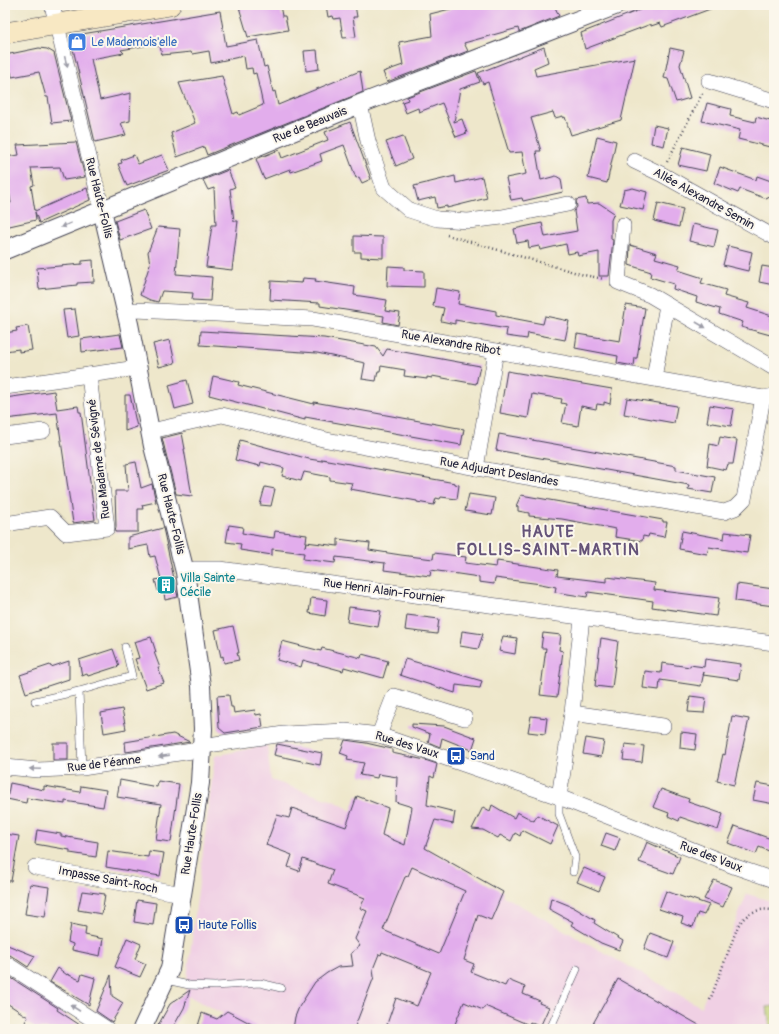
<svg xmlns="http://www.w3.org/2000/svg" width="779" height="1034" font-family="Pangolin,sans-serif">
  <rect width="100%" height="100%" fill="#fbf7ec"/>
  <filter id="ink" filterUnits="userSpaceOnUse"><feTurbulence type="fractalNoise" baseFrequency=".025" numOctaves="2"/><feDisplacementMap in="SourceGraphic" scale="8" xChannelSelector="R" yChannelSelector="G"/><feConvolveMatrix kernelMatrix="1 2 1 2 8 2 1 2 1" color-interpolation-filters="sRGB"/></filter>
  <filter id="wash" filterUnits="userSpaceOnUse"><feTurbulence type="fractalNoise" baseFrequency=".012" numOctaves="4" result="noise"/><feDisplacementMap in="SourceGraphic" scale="16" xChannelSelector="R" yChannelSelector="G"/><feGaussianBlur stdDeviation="0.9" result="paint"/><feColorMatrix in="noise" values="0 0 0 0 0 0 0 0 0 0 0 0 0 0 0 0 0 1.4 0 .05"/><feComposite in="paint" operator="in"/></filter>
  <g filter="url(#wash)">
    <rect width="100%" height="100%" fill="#eee7cb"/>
    <path fill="#f0d0e4" d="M267 745 271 780 336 802 701 1007 747 894 774 902V1029H252L185 994 215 756Z"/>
    <path fill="#becf72" stroke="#707856" d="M774 1006V1029H770L767 1007Z"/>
    <g id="blocks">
      <g fill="#e2adec" fill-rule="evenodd">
        <path d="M253 5H280L282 16H285L288 30 248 37 239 7Z"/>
        <path d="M326 5H355L357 17H353L356 37 343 38 340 18 334 19 333 16 328 17Z"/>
        <path d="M453 5H554L559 16 519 32 518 28 464 43 468 51 387 82 383 72 403 65 399 42 432 36 430 14 454 8Z"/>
        <path d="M652 5H718V6L662 27 660 23 651 26V24L585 49 581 33Z"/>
        <path d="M220 11 226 46 258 40 264 67 267 66 273 92 275 91 278 105 360 71 363 92 207 155 204 147 177 157 171 133 195 123 179 83 222 76 233 114 238 112 239 115 263 105 256 73 253 74 252 68 246 69 244 56 211 63 209 51 192 54 191 52 162 55 160 46H155V44L121 50 124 53 91 59 100 100 131 93 130 121 121 123 126 135 95 142 70 36Z"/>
        <path d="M544 47 548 62 534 68 536 76 635 58 621 120 571 135 565 117 563 118V116L555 118 553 112 531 118 541 151H536L541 180 556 176 561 179 563 192 523 201 522 198 511 200 506 178 526 174 522 152 509 153 488 82 483 84 478 73Z"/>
        <path d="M39 48 47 49 54 53 71 121 52 123 48 97H46L39 72 12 77 11 72 5 73V55Z"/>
        <path d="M670 48 684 51 680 65 690 98 676 102 668 79 664 78Z"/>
        <path d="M317 50 319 69 306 71 304 51Z"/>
        <path d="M476 71 480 82 460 89 454 122 462 119 467 133 456 137 442 103 419 112 418 108 406 113 402 102 408 100 407 97Z"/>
        <path d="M707 103 731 109 730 116 755 122 756 117 774 122V148L738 139 740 130 702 121Z"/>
        <path d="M350 122 371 179 362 183 359 177 356 178 344 145 320 154 322 161 291 172 290 169 264 179 256 159 279 150 282 158 328 140 325 132Z"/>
        <path d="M654 125 668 128 664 146 651 143Z"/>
        <path d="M403 136 412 159 396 166 386 142Z"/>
        <path d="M597 136 616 141 607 183 588 178Z"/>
        <path d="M76 142 85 177 64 180 60 167 31 168 34 185 31 186 35 211 87 188 90 200 39 223 35 212 36 220 5 227V204L11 203 5 168V157L19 155 17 145Z"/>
        <path d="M683 147 710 154 706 171 678 165Z"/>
        <path d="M134 155 138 164 162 155 169 170 127 186 118 164 122 163 121 160Z"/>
        <path d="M720 167 756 180 757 176 774 182V199L767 197V199L740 189 738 193 714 183Z"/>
        <path d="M228 170 235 187 230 189 234 221H238L232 270 206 267 212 225H216L215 207 214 188 208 190 203 180Z"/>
        <path d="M455 176 456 183 482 177 487 198 447 208V206L437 208 435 197 418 201 414 186Z"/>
        <path d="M633 188 647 192 643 210 620 205 624 190Z"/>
        <path d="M586 198 587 204 599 203 614 213 611 220V239L613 240 609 276H599V252L578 256 577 252 568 254 566 244 540 250 539 246 529 248 528 241 517 243 514 229 542 223 545 237 577 231 574 211 577 207 576 200Z"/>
        <path d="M658 203 683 209 679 227 654 221Z"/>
        <path d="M144 210 151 229 120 240 115 221Z"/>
        <path d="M693 224 718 230 714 247 689 241Z"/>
        <path d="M158 227 180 229 176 274 212 277 210 301 192 300 193 293 162 291 158 302 150 300 140 295 150 264 148 252Z"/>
        <path d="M354 236 383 237V258L361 257V252H354Z"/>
        <path d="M630 245 657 253 655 258 680 265 678 270 703 278 701 283 726 290 724 296 749 303 747 308 772 316 770 321 774 322V336L741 327 743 322 719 314 720 309 696 302 697 297 673 289 674 284 650 277 651 272 629 265Z"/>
        <path d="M728 246 752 252 748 271 723 265Z"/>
        <path d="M93 260 94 282 77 283V285L39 289 37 268 82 264V261Z"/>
        <path d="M388 266 404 267V270L424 271V287L387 286Z"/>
        <path d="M762 266 774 268V285L759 282Z"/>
        <path d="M303 278 316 279 315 281 355 287 354 295 387 300 385 311 400 313 398 325 383 322 384 316 320 306V303L270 300 271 281 302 283Z"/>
        <path d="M436 288 460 292 458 304 496 311V315L543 324 545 316 569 321 565 340 528 333 527 339 506 336 507 329 455 320V324L441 321 444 308 433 306Z"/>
        <path d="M626 305 645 308 637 358H635L634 366 617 363 618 356 575 348 577 334 620 341Z"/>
        <path d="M75 309 79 336 67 338 63 310Z"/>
        <path d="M28 326 32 350 19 352V349L5 351V333L17 331 16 328Z"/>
        <path d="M201 331 324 338 376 347 383 356 387 349 480 366 476 384 432 376V378L427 377V379L404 376 405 370 381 366 380 371H378L376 381 362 379 365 363 317 353 200 345Z"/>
        <path d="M120 334 123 347 82 352 81 339Z"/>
        <path d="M170 340 175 363 159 367 153 344Z"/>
        <path d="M507 371 612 389 610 404 604 402V405L597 404 596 409 581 406 578 426 562 423 566 404 561 403 562 399 532 394 528 418 500 413Z"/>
        <path d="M213 376 239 382 238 385 314 404V402L464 429 461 445 305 417V420L209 395Z"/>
        <path d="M187 380 193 404 175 409 169 385Z"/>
        <path d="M54 391 57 409 78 406 79 412H81L95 520 73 523 57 413 5 419V398Z"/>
        <path d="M125 395H130L137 427 125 431Z"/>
        <path d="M627 398 677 406 674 423 624 414Z"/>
        <path d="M710 405 734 409 731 426 707 422Z"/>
        <path d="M182 433 185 449H184L192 496 176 494 162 438Z"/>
        <path d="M499 434 676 466V470L715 477 712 493 688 489 689 485 496 450Z"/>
        <path d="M720 437 737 440 733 464H728L726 470 707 466 710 444 718 446Z"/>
        <path d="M240 440 309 459 322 461V459L455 483V484L459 485 457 499 441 497 440 499 436 498 434 505 417 502V501L350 489 352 483 330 480V477L304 472 301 481 282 476 284 468 261 462 260 466 235 460Z"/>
        <path d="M136 462 141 488 152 484 156 502 142 505 143 509H138V532H115L116 527 115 491H128L126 464Z"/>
        <path d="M265 487 275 489 271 506 260 505Z"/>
        <path d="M469 494 495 498 492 515 465 511Z"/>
        <path d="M521 495 663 520V522H667L664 537 649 534 648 537 643 536 642 541 615 537 616 529 562 519 529 516V513L518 511V507L516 506Z"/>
        <path d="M229 525 243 527 242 533 259 536 274 538 275 531 307 535 305 547 306 542 338 546V539L370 543 369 550 401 555 433 559 434 553 466 557 465 563 496 567 497 561 558 570 557 576 607 582V577L655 583 654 590 719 598 716 616 652 607 653 601 588 592 587 597 555 592 556 587 541 584 495 578 494 584 479 582V577L431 570 430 576 384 570 385 563 336 557 335 563 303 559 304 553 289 551 272 549V555L240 550 241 544 226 542Z"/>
        <path d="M163 528 178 597 165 600 164 593 158 591 155 580 161 579 155 556 150 557 148 545 128 549V537Z"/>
        <path d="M682 531 724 539 725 532 750 535 747 553 709 547 707 554 679 549Z"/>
        <path d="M737 584 774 589V606L735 601Z"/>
        <path d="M311 598 327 600 325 616 309 613Z"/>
        <path d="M349 607 381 611 378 627 347 622Z"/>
        <path d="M407 615 439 619 437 634 405 630Z"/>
        <path d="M233 626 239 653H237L239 660 224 663 223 656 221 657 215 630Z"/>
        <path d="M462 631 483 634 478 649 460 646Z"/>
        <path d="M543 633 561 635 559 650 563 651 557 697 540 695 546 648H541Z"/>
        <path d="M503 636 517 638 515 654 499 651Z"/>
        <path d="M151 637 156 652H154L160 668H158L164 683 146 689 135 659 139 658 134 642Z"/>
        <path d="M601 638 618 641 612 688 595 686Z"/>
        <path d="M282 641 321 651 322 648 361 658 362 654 388 661 383 678 344 667 343 671 303 660 301 667 277 660Z"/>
        <path d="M113 649 119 666 88 676 87 674 82 676 79 660Z"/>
        <path d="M405 659 482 681 480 688 456 685 455 693 400 675Z"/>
        <path d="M705 659 741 664 739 680 703 675 704 672 701 686 660 680 659 690 643 688 645 671 661 673 662 663 690 667V665L704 667Z"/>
        <path d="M69 661V679L26 693 20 675 50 665 51 667Z"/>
        <path d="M229 695 231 707H233L234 713 255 710 256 715 261 714 263 727 225 733 219 728 217 696Z"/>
        <path d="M690 696 706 698 704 713 688 712Z"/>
        <path d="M122 709 126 729 104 733 101 713Z"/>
        <path d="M531 716 547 718 545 734 528 732Z"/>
        <path d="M732 716 749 719 734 785 717 781 723 754 725 755Z"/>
        <path d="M412 724 444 726 476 738 472 750 442 738 440 747 428 742 430 734 412 727Z"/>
        <path d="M681 732 697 734 695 750 680 748Z"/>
        <path d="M173 734 190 742 126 752 125 742Z"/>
        <path d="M586 738 604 741 601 757 583 754Z"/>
        <path d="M345 740 366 743 392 749V753L425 760 437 764 434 778 430 776 427 805 455 812 453 824 435 820 425 848 503 892 491 920 478 915 464 960 474 964 471 972 505 986 508 980 525 987 523 994 540 1001 539 1003 549 1007 540 1027 530 1022 529 1025 485 1006 483 1010 464 1002 453 1029H399L387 1024 396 998 417 1006 431 972 382 952 381 955 379 954 373 969 374 977 354 1029H293L295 1017 299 1007 315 982 327 973 338 967 353 966 351 953 360 946 355 939 367 911 360 908 365 898 328 884 333 870 303 859 299 871 288 867 292 855 266 845 277 815 289 818 292 808 346 827 357 796 388 808 382 835 405 845 412 807 396 802 397 777 378 774 377 778 360 775 364 763 347 760 348 756 340 753ZM412 867 465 891 439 954 383 930 405 877 408 876Z"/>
        <rect x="53" y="743" width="15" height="17"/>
        <path d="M277 744 322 753 320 765 274 755Z"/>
        <path d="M625 744 644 746 642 762 623 760Z"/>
        <path d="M120 780 157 787 158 781 179 784 171 842 156 840 161 804 117 797Z"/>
        <path d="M10 783 44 790V786L80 792 81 786 106 790 103 807 65 801V804L27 798 26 803 7 799Z"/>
        <path d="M757 783 774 786V804L753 800Z"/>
        <path d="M661 789 689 799 688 802 723 814 718 830 680 817 679 821 668 816 669 813 653 807Z"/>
        <path d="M492 805 514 818 517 812 534 821 537 815 558 826 550 844 522 830 520 836 515 833 511 841 500 835 498 838 483 830 472 829 483 807 490 811Z"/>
        <path d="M735 826 774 840V853L759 847 756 854 728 843Z"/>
        <path d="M37 830 61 834V836L98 842 96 857 70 853V850L35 844Z"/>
        <path d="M606 833 620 838 615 851 601 846Z"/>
        <path d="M5 834 19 836 11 881H5Z"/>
        <path d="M647 842 680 857 673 874 639 862Z"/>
        <path d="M108 851 148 857 149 851 164 853 160 876 106 867Z"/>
        <path d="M584 868 605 877 599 891 577 882Z"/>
        <path d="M714 880 732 887 723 907 704 899Z"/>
        <path d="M30 884 49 887 45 917 25 914Z"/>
        <path d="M82 891 105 894 102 914 78 910Z"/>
        <path d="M666 891 688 899 689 898 709 905 704 915 698 913 693 927 681 923 683 917 659 909Z"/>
        <path d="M551 898 573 907 595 920 594 923 623 941 619 950 601 943 571 925 573 922 549 909Z"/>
        <path d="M137 900 156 903 153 925 134 922Z"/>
        <path d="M71 924 86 927 85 935 103 939 100 956 72 950 73 944 68 942Z"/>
        <path d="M650 933 674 942 668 958 644 949Z"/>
        <path d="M127 938 141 944 135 959 146 964 140 977 115 967Z"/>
        <path d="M5 944 35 956 28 967 10 955 5 954Z"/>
        <path d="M58 968 67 975V974L80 980 82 974 95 978 89 1005 50 982Z"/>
        <path d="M5 974 58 1008 57 1010 83 1027 84 1025 90 1029H36L25 1022 28 1017 5 1002Z"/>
        <path d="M111 975 112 996 123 1003 112 1022 96 1011Z"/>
        <path d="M618 979 706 1029H590Z"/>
        <path d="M190 990 184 1008 172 1029H156L170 1004Z"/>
        <path d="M227 1011 261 1029H197L202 1013 217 1019Z"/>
      </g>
    </g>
  </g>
  <g filter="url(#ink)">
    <use href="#blocks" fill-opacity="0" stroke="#414051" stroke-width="1"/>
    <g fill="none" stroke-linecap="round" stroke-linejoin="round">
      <g stroke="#414051" stroke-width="8">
        <g id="service">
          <path d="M79 691 132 676 125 647"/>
          <path d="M35 701 79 691 82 768"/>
          <path d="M559 797V814L575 857 573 872"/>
          <path d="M166 980 189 985 215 986 260 983 281 988"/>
          <path d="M550 1029 577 969"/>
        </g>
      </g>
      <g stroke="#414051" stroke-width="16">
        <g id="minor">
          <path d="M52 5 102 210"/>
          <path d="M709 81 774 101"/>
          <path d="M360 104 368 141 384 188 409 210 437 219 468 221 502 217 568 204"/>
          <path d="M634 161 661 174 774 237"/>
          <path d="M623 225 618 282 650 295 667 305 654 378"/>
          <path d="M667 305 774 368"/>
          <path d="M126 311 136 310 313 319 763 398 774 396"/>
          <path d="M5 387 137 368"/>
          <path d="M151 431 222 415 327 440 476 468 724 512 735 508 744 499 763 398"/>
          <path d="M5 436 43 431"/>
          <path d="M476 468 496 351"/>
          <path d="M5 524 50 517 66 533 107 528 89 375"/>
          <path d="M185 572 194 569H220L774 643"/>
          <path d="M572 713 663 726"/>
          <path d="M379 735 394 696 465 718"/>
          <path d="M5 767 38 770 82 768 192 751 202 747 215 744 284 734 345 731 379 735 559 797 736 867 774 880"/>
          <path d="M559 797 572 713 582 618"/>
          <path d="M35 867 182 894"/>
          <path d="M5 963 107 1029"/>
        </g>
      </g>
      <g stroke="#414051" stroke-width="20">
        <g id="tertiary">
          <path d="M102 210 129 324 153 446 185 572 201 686 203 729 200 783 170 969 142 1029"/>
          <path d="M5 250 360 104 617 5"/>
        </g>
      </g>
      <g stroke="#414051" stroke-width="22">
        <path id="secondary" d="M5 33 170 5"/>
      </g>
      <g stroke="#414051" stroke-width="2.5" stroke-dasharray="1 3" stroke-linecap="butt">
        <path d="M667 162 703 92"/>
        <path d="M447 235 584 275 604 279"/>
        <path d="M710 1000 738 926C746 913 757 908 772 910"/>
      </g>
      <use href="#service" stroke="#fff" stroke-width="7"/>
      <use href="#minor" stroke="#fff" stroke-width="15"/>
      <use href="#tertiary" stroke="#fff" stroke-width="18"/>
      <use href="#secondary" stroke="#f8e8c3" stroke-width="21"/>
    </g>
    <defs><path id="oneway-solid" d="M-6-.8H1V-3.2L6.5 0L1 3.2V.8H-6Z"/></defs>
    <g fill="#9c9ca7">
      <use href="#oneway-solid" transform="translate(66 62) rotate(76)"/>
      <use href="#oneway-solid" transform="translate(66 225) rotate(158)"/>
      <use href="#oneway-solid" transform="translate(701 325) rotate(30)"/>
      <use href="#oneway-solid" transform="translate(164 756) rotate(172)"/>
      <use href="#oneway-solid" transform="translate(35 769) rotate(-177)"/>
      <use href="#oneway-solid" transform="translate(75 1008) rotate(-147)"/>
    </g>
  </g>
  <defs>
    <g id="shop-square" transform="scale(1)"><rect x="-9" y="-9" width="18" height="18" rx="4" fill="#3f7fe0" stroke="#fbf7ec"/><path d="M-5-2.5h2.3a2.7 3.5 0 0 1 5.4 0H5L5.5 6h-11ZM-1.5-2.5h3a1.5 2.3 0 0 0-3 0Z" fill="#fff"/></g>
    <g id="building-square" transform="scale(1)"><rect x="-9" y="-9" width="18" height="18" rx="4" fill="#0f9aa8" stroke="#fbf7ec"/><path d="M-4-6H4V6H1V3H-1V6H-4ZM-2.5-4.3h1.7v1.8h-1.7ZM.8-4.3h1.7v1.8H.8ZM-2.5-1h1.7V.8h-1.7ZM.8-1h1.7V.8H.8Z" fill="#fff"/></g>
    <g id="bus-square" transform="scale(1)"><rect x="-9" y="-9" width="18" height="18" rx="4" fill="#1a4fb4" stroke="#fbf7ec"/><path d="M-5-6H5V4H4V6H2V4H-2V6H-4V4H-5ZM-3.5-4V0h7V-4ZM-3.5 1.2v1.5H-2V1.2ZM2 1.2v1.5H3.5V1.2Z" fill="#fff"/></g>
  </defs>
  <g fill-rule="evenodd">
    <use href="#shop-square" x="77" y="42"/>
    <use href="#building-square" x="166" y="585"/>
    <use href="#bus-square" x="456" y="756"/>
    <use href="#bus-square" x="184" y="925"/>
  </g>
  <g text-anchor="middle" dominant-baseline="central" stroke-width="4" stroke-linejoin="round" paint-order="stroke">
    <g font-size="12" fill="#366cbe" stroke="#fbf7ec" text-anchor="start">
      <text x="91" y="42">Le Mademois'elle</text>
    </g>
    <g font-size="12" fill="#22223b" stroke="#fbf7ec">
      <text transform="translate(310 125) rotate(-22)">Rue de Beauvais</text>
      <text transform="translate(99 198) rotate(76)">Rue Haute-Follis</text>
      <text transform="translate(704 199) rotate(29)">Allée Alexandre Semin</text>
      <text transform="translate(451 343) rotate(10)">Rue Alexandre Ribot</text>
      <text transform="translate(99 459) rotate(-97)">Rue Madame de Sévigné</text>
      <text transform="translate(499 472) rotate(10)">Rue Adjudant Deslandes</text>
      <text transform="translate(171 514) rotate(76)">Rue Haute-Follis</text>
      <text transform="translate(384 591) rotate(8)">Rue Henri Alain-Fournier</text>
      <text transform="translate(407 745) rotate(17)">Rue des Vaux</text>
      <text transform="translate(104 764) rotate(-7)">Rue de Péanne</text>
      <text transform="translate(192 834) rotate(-81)">Rue Haute-Follis</text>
      <text transform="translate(711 857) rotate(21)">Rue des Vaux</text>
      <text transform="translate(108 880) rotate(11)">Impasse Saint-Roch</text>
    </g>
    <g font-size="12" fill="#0d838f" stroke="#fbf7ec" text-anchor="start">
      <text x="180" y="578">Villa Sainte<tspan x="180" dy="14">Cécile</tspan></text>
    </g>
    <g font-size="12" fill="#164399" stroke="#fbf7ec" text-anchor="start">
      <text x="470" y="756">Sand</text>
      <text x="198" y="925">Haute Follis</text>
    </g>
    <g font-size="16" font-weight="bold" letter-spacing="1" fill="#655379" stroke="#fbf7ec">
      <text x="548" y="532">HAUTE<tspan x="548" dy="18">FOLLIS-SAINT-MARTIN</tspan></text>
    </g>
  </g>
  <rect width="779" height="1034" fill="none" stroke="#fbf7ec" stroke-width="20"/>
</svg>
